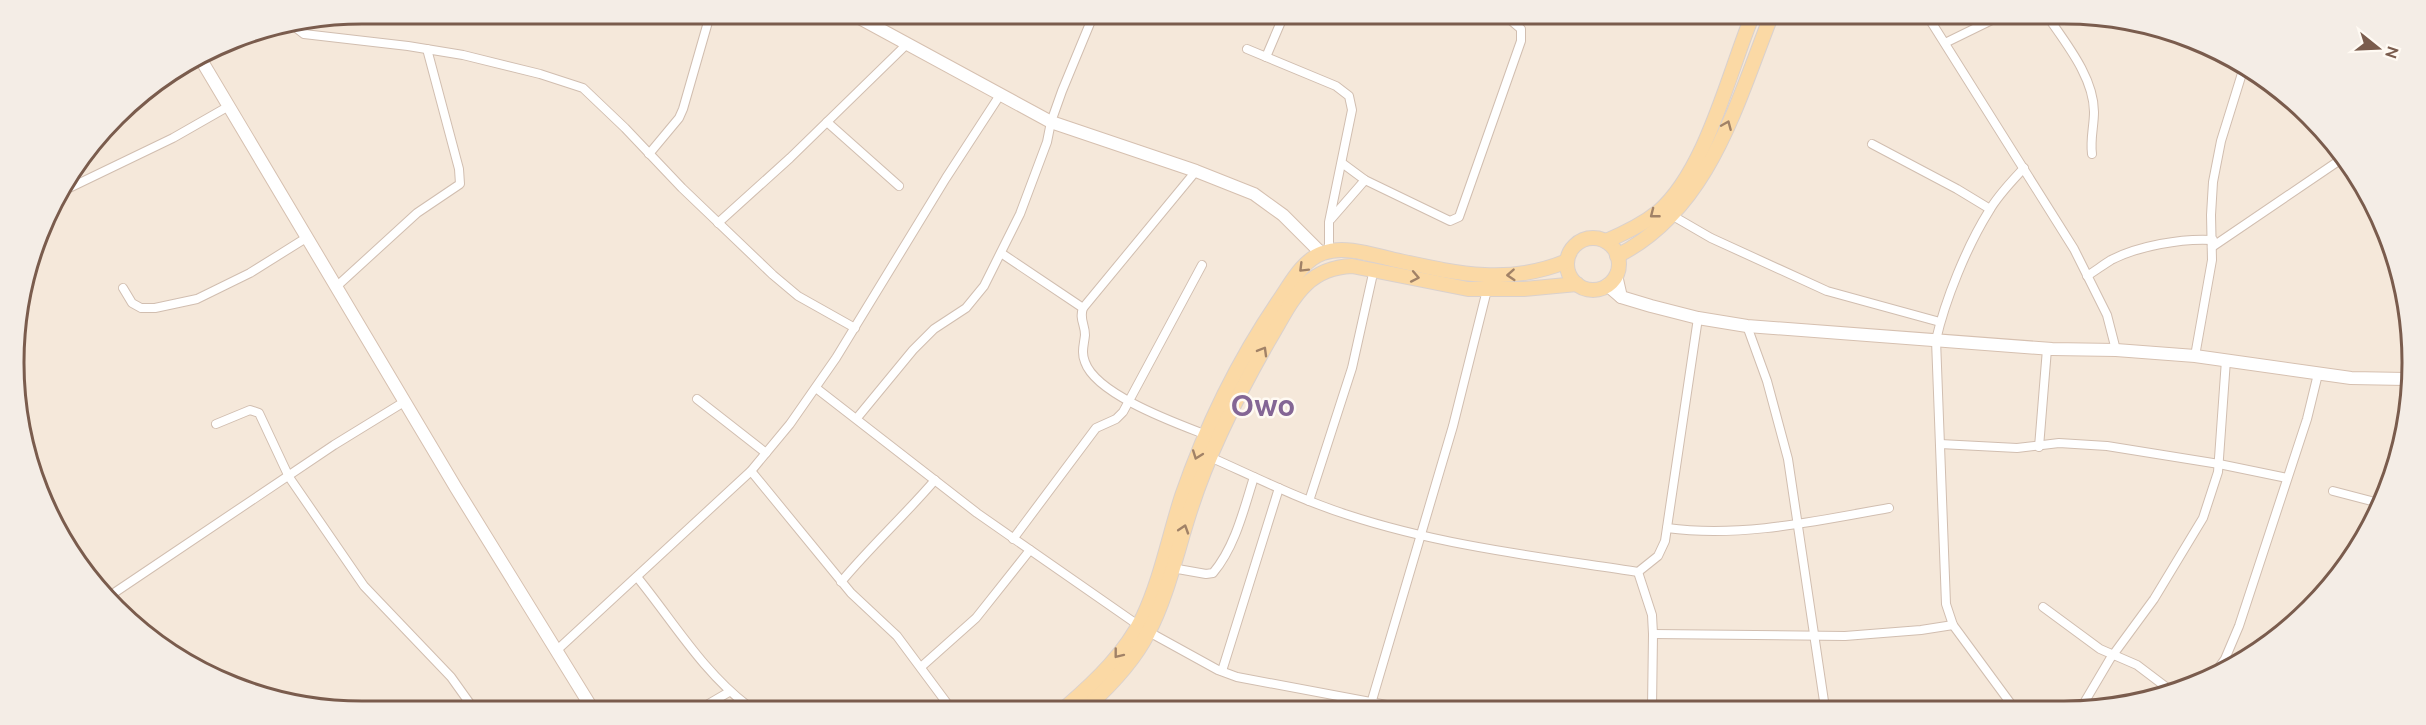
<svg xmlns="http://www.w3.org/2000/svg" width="2426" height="725" font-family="Ubuntu,sans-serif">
  <rect width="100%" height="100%" fill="#fdf6ec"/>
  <path fill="#f5e8da" d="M363 14 2132 20 2258 73 2354 169 2406 295V431L2366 537 2294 625 2218 676 2109 709 294 705 169 653 73 557 25 452 16 317 50 208 132 100 229 40Z"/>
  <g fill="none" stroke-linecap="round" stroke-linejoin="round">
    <g stroke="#d1beb0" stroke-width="10">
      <g id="street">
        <path d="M1930 20 2074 249 2107 315 2116 350"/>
        <path d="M2050 20C2068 46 2094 79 2094 112 2094 126 2090 139 2092 154"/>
        <path d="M295 27 304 34 408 46 463 55 540 74 583 88 625 128 682 188 773 275 798 296 855 328"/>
        <path d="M1945 43 1992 20"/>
        <path d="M1247 49 1336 86 1349 96 1352 110 1329 222V251"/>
        <path d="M1266 57 1283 17"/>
        <path d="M827 122 899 186"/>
        <path d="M1872 144 1957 189 1990 209"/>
        <path d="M649 154 679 118 683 109 710 15"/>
        <path d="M1342 163 1365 180 1450 221 1459 217 1521 41V29L1508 18"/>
        <path d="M1196 171 1083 308C1079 319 1085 324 1085 335 1084 345 1081 352 1085 362 1096 394 1173 422 1204 434"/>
        <path d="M63 191 173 138 229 106"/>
        <path d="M1673 216 1711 238 1827 291 1940 322"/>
        <path d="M1331 219 1365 180"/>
        <path d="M718 223 790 158 908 43"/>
        <path d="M2212 247 2343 158"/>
        <path d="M1001 253 1083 308"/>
        <path d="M2087 276C2095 271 2103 265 2111 260 2138 246 2182 238 2213 240"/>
        <path d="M336 287 417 213 460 184 459 169 427 49"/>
        <path d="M123 288 132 303 141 308H155L197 299 250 273 306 238"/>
        <path d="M1747 326 1767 381 1788 459 1825 708"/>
        <path d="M2195 356 2212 260 2211 215 2213 182 2221 141 2244 67"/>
        <path d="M816 388 977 513 1138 625"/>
        <path d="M697 399 766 453"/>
        <path d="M857 418 913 350 934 329 966 308 984 286 1020 214 1047 142 1051 122 1062 91 1093 16"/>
        <path d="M216 424 250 410 259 413 289 477 364 586 451 677 471 705"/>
        <path d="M1940 444 2017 448 2059 443 2107 446 2219 464 2287 478"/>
        <path d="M2039 447 2047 349"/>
        <path d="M1210 457C1255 477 1301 500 1348 515 1442 546 1541 557 1638 572L1658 556 1665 541 1698 318"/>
        <path d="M751 471 851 593 897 636 949 706"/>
        <path d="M2333 491 2379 503"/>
        <path d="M1309 501 1352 368 1374 269"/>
        <path d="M57 522 88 572"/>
        <path d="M1667 528C1741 538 1816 521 1889 508"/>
        <path d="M1013 539 1096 428 1116 419 1123 412 1202 265"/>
        <path d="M1172 568 1206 574 1213 573C1235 547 1244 509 1254 477"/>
        <path d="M1638 572 1652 615 1653 634 1652 708"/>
        <path d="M637 577C673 621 702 671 748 706"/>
        <path d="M841 582C871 546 905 515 935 480"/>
        <path d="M111 595 334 445 404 402"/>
        <path d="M2043 607 2100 649 2137 665 2170 690"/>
        <path d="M1149 632 1218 670 1237 677 1397 707"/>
        <path d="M1653 634 1845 636 1921 630 1953 625"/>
        <path d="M556 651 751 471 790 424 836 358 946 178 1000 95"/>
        <path d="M921 667 976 618 1030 550"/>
        <path d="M1222 671 1279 488"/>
        <path d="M2212 677 2225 659 2239 626 2307 419 2318 374"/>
        <path d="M705 706 729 692"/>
        <path d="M1370 707 1453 426 1487 290"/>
        <path d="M2014 708 1953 625 1946 604 1936 340C1945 300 1967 246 1989 211 1998 195 2012 181 2024 168"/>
        <path d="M2081 708 2110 659 2154 599 2203 518 2218 472 2226 360"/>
      </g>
    </g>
    <g stroke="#d6c0b0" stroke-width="14">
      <g id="secondary">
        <path d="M854 15 1051 122 1196 171 1254 194 1283 215 1321 253"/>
        <path d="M200 58 456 488 590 705"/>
        <path d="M1616 275 1621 297"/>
        <path d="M1607 285 1621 297 1651 306 1698 318 1747 326 2052 349 2116 350 2195 356 2351 378 2406 379"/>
      </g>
    </g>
    <g stroke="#dad1cd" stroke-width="16">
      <g id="primary">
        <circle cx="1593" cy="264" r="26"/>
        <path d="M1606 241C1625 233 1642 225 1658 212 1705 172 1728 76 1751 19"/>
        <path d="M1617 256C1708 210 1735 108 1770 19"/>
        <path d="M1067 706C1096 681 1126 652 1143 617 1161 579 1169 536 1182 496 1205 429 1238 361 1278 302 1290 285 1302 260 1323 253 1345 245 1373 255 1395 260 1455 273 1508 286 1567 261"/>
        <path d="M1088 706C1111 685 1134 661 1148 633 1167 598 1178 547 1191 508 1210 449 1238 394 1269 340 1291 304 1303 268 1352 266L1468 289H1524L1577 284"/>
      </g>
    </g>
    <use href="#street" stroke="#fff" stroke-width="8"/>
    <use href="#secondary" stroke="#fff" stroke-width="12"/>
    <use href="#primary" stroke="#fbd9a5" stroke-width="14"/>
  </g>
  <defs><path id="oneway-chevron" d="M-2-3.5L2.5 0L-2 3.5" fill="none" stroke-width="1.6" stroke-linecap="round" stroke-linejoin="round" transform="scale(1.5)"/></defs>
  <g stroke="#a18267">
    <use href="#oneway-chevron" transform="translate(1727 125) rotate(-67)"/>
    <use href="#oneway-chevron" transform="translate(1654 214) rotate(142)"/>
    <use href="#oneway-chevron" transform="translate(1303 268) rotate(135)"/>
    <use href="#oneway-chevron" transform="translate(1511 275) rotate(176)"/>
    <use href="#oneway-chevron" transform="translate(1415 277) rotate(11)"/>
    <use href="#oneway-chevron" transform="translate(1263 351) rotate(-60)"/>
    <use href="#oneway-chevron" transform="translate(1197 455) rotate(110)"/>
    <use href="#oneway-chevron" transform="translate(1184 529) rotate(-72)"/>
    <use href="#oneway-chevron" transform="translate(1118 654) rotate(128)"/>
  </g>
  <g text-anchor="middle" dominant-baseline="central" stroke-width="5" stroke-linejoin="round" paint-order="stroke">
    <g font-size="30" font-weight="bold" fill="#846695" stroke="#fffaf3">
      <text x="1263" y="405">Owo</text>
    </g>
  </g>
  <path d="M0 0H2426V725H0ZM362 24H2064A338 338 0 0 1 2402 362V363A338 338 0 0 1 2064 701H362A338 338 0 0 1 24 363V362A338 338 0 0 1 362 24Z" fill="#f4ede6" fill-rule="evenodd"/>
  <path fill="none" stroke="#7a5c4d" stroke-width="3" d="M362 24H2064A338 338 0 0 1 2402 362V363A338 338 0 0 1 2064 701H362A338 338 0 0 1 24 363V362A338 338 0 0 1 362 24Z"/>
  <g transform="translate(2378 48) rotate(108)" stroke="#fffaf3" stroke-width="4.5" paint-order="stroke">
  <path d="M0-4.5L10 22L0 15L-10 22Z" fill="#7a5c4d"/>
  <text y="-9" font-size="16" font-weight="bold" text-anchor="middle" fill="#7a5c4d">N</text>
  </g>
</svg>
